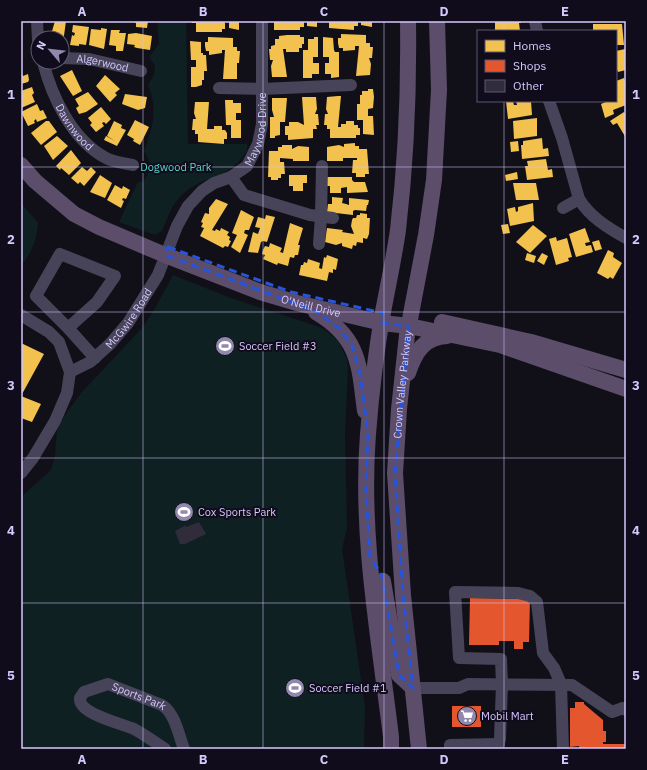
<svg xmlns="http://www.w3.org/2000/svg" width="647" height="770" font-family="'IBM Plex Sans',sans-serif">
  <rect width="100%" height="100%" fill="#111018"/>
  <g fill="#0f2023">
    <path d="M157 21H186L188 144H247V151C227 182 201 173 178 199 170 208 167 220 162 231L155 235 119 222 138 182 144 181C151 167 153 165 144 151 153 129 158 109 148 85L154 75 155 65 149 57 159 44Z"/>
    <path d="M21 203 38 223C37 237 32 254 21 265Z"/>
    <path d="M173 275 231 298 316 326 324 329 338 341 347 359 348 368 345 433 347 528 342 549 365 707 364 749H21V497L51 470 55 455 57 431 65 415 81 393 142 328 153 312Z"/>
  </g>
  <g fill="#f2c14e">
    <path d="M55 21H66L63 43 62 38H50Z"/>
    <path d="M131 21H148L147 28 136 27V23Z"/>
    <path d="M192 21H223L225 23V29H222V32H196V23H192Z"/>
    <path d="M229 21H239V30L229 28Z"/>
    <path d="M274 21H304V27H300V30H274Z"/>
    <path d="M307 21H317V27L307 26Z"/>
    <path d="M329 21H358V26H354V30L329 28Z"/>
    <path d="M361 21H372V27L361 25Z"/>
    <path d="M495 21H521V23H519L520 31 495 30Z"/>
    <path d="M593 24H622L624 45H616V31H593Z"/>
    <path d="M73 25 89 27 86 45 79 44V46L70 45 72 35 74 36 75 33 72 32Z"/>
    <path d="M101 28 107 29 104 49 89 45 91 29 101 30Z"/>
    <path d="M111 30H120L119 33H126L123 51H116V46L109 45Z"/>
    <path d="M136 33 152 36 150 50 137 48 134 47 135 45 127 44 128 34Z"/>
    <path d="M341 34 366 35V43H370V47H373L372 58H369L371 64 370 75 356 76 359 46H355V50L343 51V48H339L338 43V38H341Z"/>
    <path d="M287 35H300V37H304V44H302V48H299V52H286V49H283L287 77H272L271 66 273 60H270L269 49H271V46L275 45V39H279V36Z"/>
    <path d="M208 37 233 38V47H237V51H240L239 63H237V79H223L225 50H222V53L209 55V51H206L205 46V42H208Z"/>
    <path d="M314 37H318V57H313V63H319V74H312V78H303V50H308V39H314Z"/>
    <path d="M323 37 333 38 334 50 335 52H339V77L331 78V74H325V63H329V57H323Z"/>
    <path d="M190 41 201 42V53H203V55H206L207 71H204V80H202V85L196 87H191V67H196V60H191Z"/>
    <path d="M625 49 626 70 618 72 616 68V51Z"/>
    <path d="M72 70 82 91 73 96 60 76Z"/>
    <path d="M21 72 23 76 28 74 29 80 28 82 21 84Z"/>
    <path d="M105 75 120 89 115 93 117 95 110 102 96 86Z"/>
    <path d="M624 78 626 85V105L613 110 614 114 605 118 601 104 608 101H616V81Z"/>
    <path d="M32 87 34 93 32 95 35 102 21 108V91Z"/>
    <path d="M368 89H373L374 97 373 108 368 109V116H373L374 135 363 134V120H357V104H360V95H362V91H368Z"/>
    <path d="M88 92 98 104 86 112 79 114 76 108 79 106 75 99Z"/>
    <path d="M125 94 147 97 145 108 138 110 122 104Z"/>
    <path d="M338 96H341L338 127H341V124H346V121H354V125H358V128H360V135H356V138H330V129H327V125H324L325 114H328L326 109 327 97Z"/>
    <path d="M302 97H316L317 109 315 114H318L319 125H316L317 129H313V138L288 140V135H285V126H289V122H298L304 125Z"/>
    <path d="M272 98H287L285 122H280V135L275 136V138H270V117H274L272 110Z"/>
    <path d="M225 100H233V103H241V113H236V120H241V138H231V125H226Z"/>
    <path d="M506 101H513L514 105H517L516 101H531L532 115 508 119Z"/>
    <path d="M195 102H209L207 129H214V126H222V130H225L227 133V139H224V144L198 142V134H195V130H192L193 119H196L194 113Z"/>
    <path d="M37 104 40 111 43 110 47 118 37 122 36 119 34 121 35 123 28 126 21 112Z"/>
    <path d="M101 107 111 119 106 124 104 122 102 123 104 126 96 132 90 125 92 123 88 118Z"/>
    <path d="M624 112 626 115V138L617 123 613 125 610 121Z"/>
    <path d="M537 118V136L514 139 513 121Z"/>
    <path d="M135 120 149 127 140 145 133 141 134 139 127 135Z"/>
    <path d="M46 121H49L57 132 41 145 31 133Z"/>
    <path d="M114 121 122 125 121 128 126 130 117 146 104 140 106 136 115 141 107 136Z"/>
    <path d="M57 136 68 146 53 160 44 146Z"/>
    <path d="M542 138 543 149 548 148 549 156 522 159 521 145H523V141Z"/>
    <path d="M518 141 519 151 511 152 510 142Z"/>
    <path d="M355 143V146H359V149H367L369 174H365V177H356V173H352L353 160H357V158H343V161H327V147L339 145 344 147V144Z"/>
    <path d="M282 145H292V149L298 146 309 147V161H293V159L280 158V162H284L285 174H281V178H278V180H271V177H268L269 151H278V147H282Z"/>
    <path d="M71 150 81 163 69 175 61 168 60 170 56 166Z"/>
    <path d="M546 159 548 170 552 169 553 177 527 180 525 166H528L527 161Z"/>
    <path d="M82 167 87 171 91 167 96 172 84 186 80 182 78 184 71 178Z"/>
    <path d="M517 172 518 179 506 181 505 175Z"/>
    <path d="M100 175 112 183 105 198 90 192Z"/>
    <path d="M289 175H307V183H303V191H293V186H289Z"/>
    <path d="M326 177H352V180L354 182H365L368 192 347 193V187L341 188V193H330V186H326Z"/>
    <path d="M513 183H536L539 200H516Z"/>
    <path d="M115 185 122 189 123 186 130 190 126 199 123 198 122 200 124 201 121 208 107 200Z"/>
    <path d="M332 197 343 198 342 203 346 204 349 205V198L369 200 368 205H367L366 211 355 210 353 211V215L327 212 328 204H332Z"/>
    <path d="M216 199 228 204 212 230 215 231 216 229 220 231 221 228 229 232 227 235 230 237 229 240 231 241 228 247 225 246 223 248 200 236 204 228 201 227 203 223 201 222 205 213 209 214V208Z"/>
    <path d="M533 203 534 221 510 226 507 209 515 207 516 212 518 211V207Z"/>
    <path d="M241 210 254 217 249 230H245L244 233 248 235 240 253 231 247 237 235 232 233Z"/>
    <path d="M360 213 367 214V218H370L369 234 367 239 363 238V243L357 242 356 246 353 245 352 249 342 246V243L336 245 325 242 327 228 343 230 342 232 354 234 351 226 352 220 353 218H356L357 215H360Z"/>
    <path d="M266 215 275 217 267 242 263 241 261 242 258 253 248 252 253 232 258 234 260 228 255 227 258 217 265 219Z"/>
    <path d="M290 223 303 228 298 245H300L298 255H295L294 258 290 257 288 266 278 263 277 265 263 259 265 255 262 254 263 250 265 246 269 247 270 243 282 248 280 252 283 253Z"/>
    <path d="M508 224 510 233 503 234 501 225Z"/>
    <path d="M533 225 547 236 530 253 516 242Z"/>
    <path d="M585 228 590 242 585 243 586 246 591 245 593 252 576 257 569 234Z"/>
    <path d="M556 237 557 241 567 238 572 257 568 258 569 261 556 265 549 239Z"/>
    <path d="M599 240 602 249 595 251 592 242Z"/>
    <path d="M608 250 614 253 613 257 622 263 613 279 610 277 608 279 597 273Z"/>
    <path d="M527 253 536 256 534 263 525 260Z"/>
    <path d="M542 253 548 256 544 265 537 261Z"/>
    <path d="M327 255 338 259 336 270 333 269V273L329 272 327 281 299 275 301 265H303L304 262 307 263 308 259 320 263 319 268 322 269 324 257 326 258Z"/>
    <path d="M21 343 44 354 21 396 41 404 32 422 21 418Z"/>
  </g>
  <g fill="#e4572e">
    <path d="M470 598 530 599 529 642H523V649H514V641H499V645H469Z"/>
    <path d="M575 702H584V704L603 720V731H606V742H603V744H626V749H579V746L570 747V708H575Z"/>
    <rect x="452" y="706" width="29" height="21"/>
  </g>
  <path fill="#302c3b" d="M199 522 206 534 185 544H180L175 531 186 525V527Z"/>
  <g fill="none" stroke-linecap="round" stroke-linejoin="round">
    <g stroke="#474459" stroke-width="12">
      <path d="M37 21 38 40"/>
      <path d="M535 21 537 31"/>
      <path id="s1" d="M62 58 89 59 141 71"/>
      <path id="s2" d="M43 62C52 97 72 140 106 158 113 162 124 163 133 165"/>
      <path d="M219 88 262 89 351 85"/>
      <path d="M549 101 562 138 579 199C590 217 608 228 626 238"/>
      <path d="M231 177 244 195 310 215 333 218"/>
      <path d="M563 208 579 199"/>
      <path d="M319 244 321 217 322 166"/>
      <path d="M21 315 49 332 59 342 70 372 67 393 55 421 33 458 21 473"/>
      <path d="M68 328 97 302 115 276 60 254 36 296 68 328 95 358"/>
      <path id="s3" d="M70 372 90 362 110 344 128 323 158 275 177 226 188 206 202 191 214 183 231 177 247 166 258 144 262 124V21"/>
      <path d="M413 688H459L468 684 572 685 612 712 623 708 626 710"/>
      <path id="s4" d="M165 749C155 742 145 735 134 729 123 724 78 714 80 698L84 692 108 684 162 705C175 713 179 736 184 749"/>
      <path d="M450 749V745L499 744"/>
      <path d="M497 749 500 739 502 684 501 659 459 658 455 592 518 593 530 596 537 602 543 653 554 668 561 684 563 749"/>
    </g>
    <g stroke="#5c4d6a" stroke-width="16">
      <path id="s5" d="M21 165 35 181 74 214 99 227 165 255 260 292 297 303 382 323 409 326 500 345 626 389"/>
      <path d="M316 312C360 338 359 365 365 411"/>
      <path d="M442 322 531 342 626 370"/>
      <path d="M408 373C415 352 424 337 447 336"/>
      <path d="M383 581 399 675 413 688"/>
      <path d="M391 749V737C379 637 360 535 368 434 371 394 376 352 383 312 388 285 394 258 398 230 406 161 409 91 408 21"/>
      <path id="s6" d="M419 749 403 595 395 473 399 409 407 335 426 235 434 180 439 90 437 21"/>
    </g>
  </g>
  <path fill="none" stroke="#2654da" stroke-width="3" stroke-dasharray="8 5" stroke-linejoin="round" d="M168 247 291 292 383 313 382 323 409 326 395 473 403 595 413 688 399 675 382 576 370 557 366 489 368 434 360 373 352 346 340 329 316 311 165 255Z"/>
  <path fill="none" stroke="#d5c8fd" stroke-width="1" stroke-opacity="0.55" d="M143 21V749M263 21V749M384 21V749M504 21V31M504 101V749M21 167H626M21 312H626M21 458H626M21 603H626"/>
  <defs>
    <g id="stadium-disc" transform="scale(1)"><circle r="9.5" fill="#9088ad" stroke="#100c1b"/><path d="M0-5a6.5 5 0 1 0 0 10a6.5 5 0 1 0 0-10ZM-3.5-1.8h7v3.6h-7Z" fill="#fff"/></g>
    <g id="supermarket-disc" transform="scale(1)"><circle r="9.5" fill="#9088ad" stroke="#100c1b"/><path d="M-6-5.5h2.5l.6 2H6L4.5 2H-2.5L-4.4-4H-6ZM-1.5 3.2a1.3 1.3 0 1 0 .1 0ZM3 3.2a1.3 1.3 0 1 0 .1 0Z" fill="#fff"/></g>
  </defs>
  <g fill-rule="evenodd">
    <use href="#stadium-disc" x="225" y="346"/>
    <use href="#stadium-disc" x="184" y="512"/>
    <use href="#stadium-disc" x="295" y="688"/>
    <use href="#supermarket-disc" x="467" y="716"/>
  </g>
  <g text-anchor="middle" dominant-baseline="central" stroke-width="4" stroke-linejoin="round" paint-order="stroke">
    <g font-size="11" fill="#d5c8fd" stroke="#100c1b">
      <text stroke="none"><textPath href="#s1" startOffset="41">Algerwood</textPath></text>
      <text stroke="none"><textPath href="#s2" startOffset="73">Dawnwood</textPath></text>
      <text stroke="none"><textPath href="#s3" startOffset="320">Maywood Drive</textPath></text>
      <text stroke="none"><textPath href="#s5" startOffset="327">O'Neill Drive</textPath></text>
      <text stroke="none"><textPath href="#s3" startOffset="81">McGwire Road</textPath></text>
      <text stroke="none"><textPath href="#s6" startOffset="366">Crown Valley Parkway</textPath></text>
      <text stroke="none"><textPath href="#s4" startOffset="168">Sports Park</textPath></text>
    </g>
    <g font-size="11" fill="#58d8c9" stroke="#100c1b">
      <text x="176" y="167">Dogwood Park</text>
    </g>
    <g font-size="11" fill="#d5c8fd" stroke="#100c1b" text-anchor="start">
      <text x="239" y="346">Soccer Field #3</text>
      <text x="198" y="512">Cox Sports Park</text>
      <text x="309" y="688">Soccer Field #1</text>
      <text x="481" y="716">Mobil Mart</text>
    </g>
  </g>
  <rect width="647" height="770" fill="none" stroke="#100c1b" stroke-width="44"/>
  <rect x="477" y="30" width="140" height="72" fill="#100c1b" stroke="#5f5775"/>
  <rect x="485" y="40" width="20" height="12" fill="#f2c14e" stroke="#5f5775"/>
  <text x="513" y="50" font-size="12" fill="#d5c8fd">Homes</text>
  <rect x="485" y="60" width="20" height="12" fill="#e4572e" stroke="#5f5775"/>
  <text x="513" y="70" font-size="12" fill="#d5c8fd">Shops</text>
  <rect x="485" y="80" width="20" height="12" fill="#302c3b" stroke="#5f5775"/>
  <text x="513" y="90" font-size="12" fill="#d5c8fd">Other</text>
  <g transform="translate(50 50) rotate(298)"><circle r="19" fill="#100c1b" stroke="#5f5775"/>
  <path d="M0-3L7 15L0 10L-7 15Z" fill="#9088ad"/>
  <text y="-6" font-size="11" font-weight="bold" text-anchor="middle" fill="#d5c8fd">N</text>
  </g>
  <rect x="22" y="22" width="603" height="726" fill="none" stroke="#d5c8fd" stroke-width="1.5"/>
  <g font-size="13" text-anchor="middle" font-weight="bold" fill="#d5c8fd">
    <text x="82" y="16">A</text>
    <text x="203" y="16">B</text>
    <text x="324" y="16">C</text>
    <text x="444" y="16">D</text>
    <text x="565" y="16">E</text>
    <text x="11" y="99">1</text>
    <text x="636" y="99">1</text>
    <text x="11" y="244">2</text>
    <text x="636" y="244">2</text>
    <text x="11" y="390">3</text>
    <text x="636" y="390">3</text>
    <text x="11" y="535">4</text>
    <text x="636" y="535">4</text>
    <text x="11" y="680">5</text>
    <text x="636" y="680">5</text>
    <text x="82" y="764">A</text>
    <text x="203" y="764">B</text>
    <text x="324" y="764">C</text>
    <text x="444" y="764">D</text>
    <text x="565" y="764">E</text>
  </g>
</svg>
